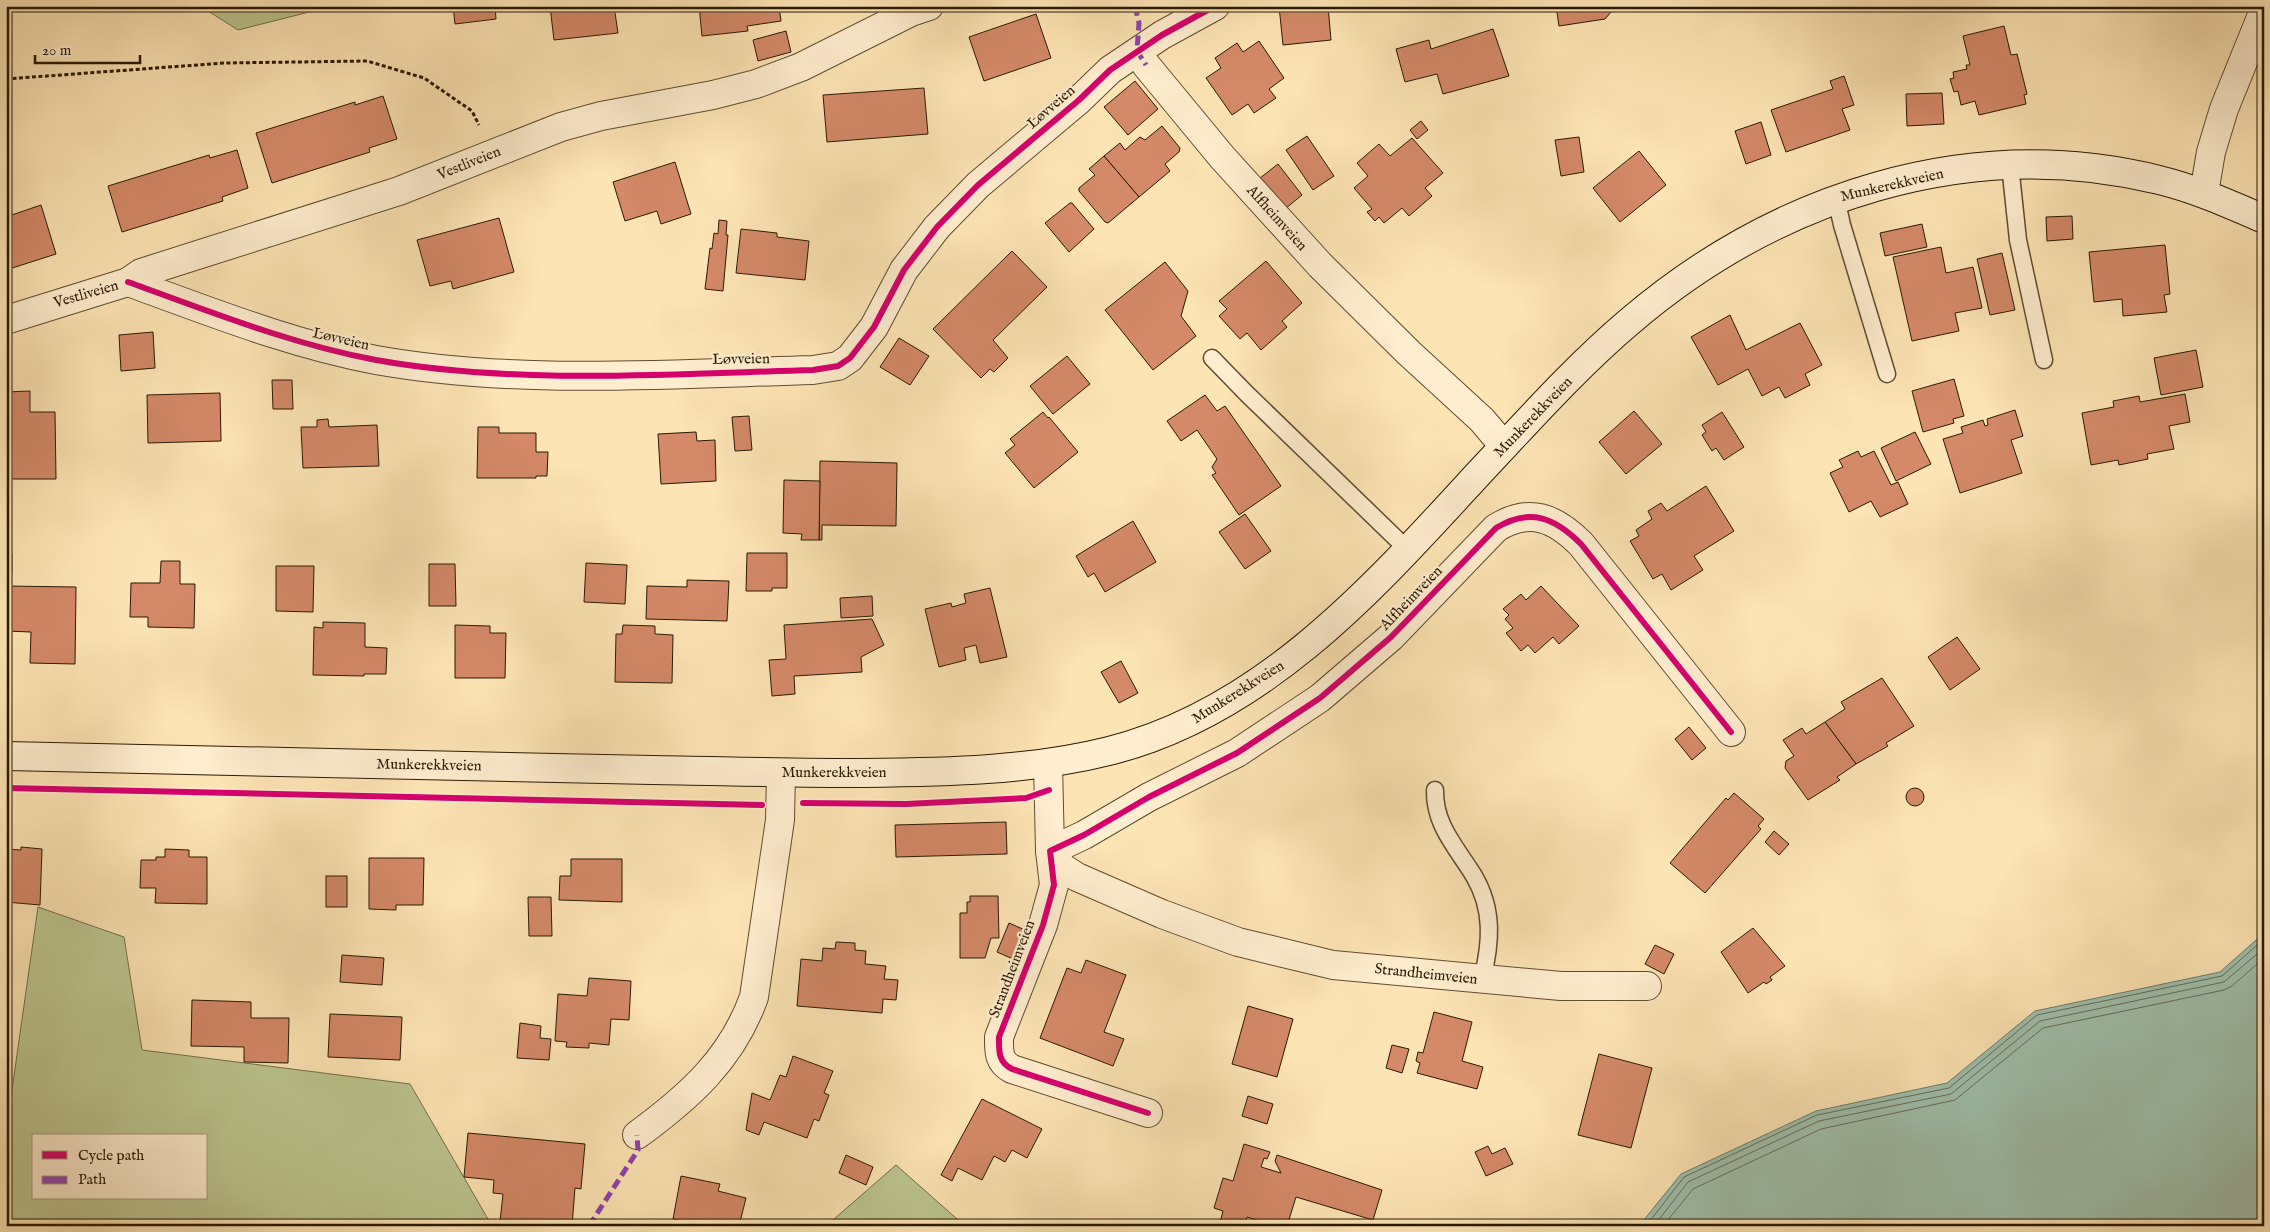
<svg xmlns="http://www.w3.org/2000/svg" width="2270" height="1232" font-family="'IM FELL English',serif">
  <rect width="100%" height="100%" fill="#fde4b4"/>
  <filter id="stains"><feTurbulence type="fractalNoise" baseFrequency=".004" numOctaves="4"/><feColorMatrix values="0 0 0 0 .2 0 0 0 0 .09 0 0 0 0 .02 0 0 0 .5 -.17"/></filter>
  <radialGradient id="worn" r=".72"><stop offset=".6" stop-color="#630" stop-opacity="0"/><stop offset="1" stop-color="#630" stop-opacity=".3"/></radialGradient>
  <g fill="#bcc58f" stroke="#726f4a" fill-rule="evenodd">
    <path d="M200 6H333L238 30Z"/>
    <path d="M38 907 124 937 142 1050 410 1084 492 1226H6V1132ZM34 1136H206V1198H34Z"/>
    <path d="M896 1165 965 1226H826Z"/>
  </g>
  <path fill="#9fbfac" stroke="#707d69" d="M2264 933V1226H1639L1681 1174 1816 1111 1947 1083 2035 1011 2220 972Z"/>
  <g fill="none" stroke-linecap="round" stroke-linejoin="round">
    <g stroke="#646c58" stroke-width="1">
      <path d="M1646 1226 1684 1177 1817 1115 1949 1088 2037 1015 2222 976 2264 939"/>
      <path d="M1654 1226 1688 1182 1819 1121 1951 1094 2040 1021 2224 982 2264 948"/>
      <path d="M1663 1226 1693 1189 1821 1129 1955 1100 2043 1028 2224 990 2232 986 2264 958"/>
    </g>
  </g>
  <g fill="#d48968" stroke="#291904">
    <path d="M453 6H495L496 19 455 24Z"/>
    <path d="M550 6H614L618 33 554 40Z"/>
    <path d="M699 6H779L781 21 747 26 748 31 702 36Z"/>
    <path d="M1279 6H1328L1331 40 1283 45Z"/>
    <path d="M1556 6H1642L1611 12 1605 19 1559 26Z"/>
    <path d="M1036 14 1051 58 984 81 969 37Z"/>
    <path d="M2004 26 2011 55 2017 54 2027 94 2024 95 2026 104 1979 115 1975 101 1961 105 1958 91 1954 92 1950 79 1954 78 1953 72 1967 69 1966 65H1970L1963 36Z"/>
    <path d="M1493 29 1509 76 1443 94 1437 74 1405 82 1396 49 1429 40 1431 49Z"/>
    <path d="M786 31 791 52 758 61 753 40Z"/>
    <path d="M1259 41 1284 78 1269 89 1276 98 1254 113 1248 104 1232 115 1206 78 1221 68 1215 58 1237 43 1243 52Z"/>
    <path d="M1844 76 1854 105 1842 109 1850 130 1786 152 1771 110 1833 89 1830 81Z"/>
    <path d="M1135 81 1158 109 1128 135 1104 107Z"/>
    <path d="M924 88 928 134 827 142 823 95Z"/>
    <path d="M1942 93 1944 124 1907 126 1906 94Z"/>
    <path d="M383 96 397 139 369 148 370 152 272 183 256 133 355 102V105Z"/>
    <path d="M1421 121 1428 130 1417 139 1410 130Z"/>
    <path d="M1761 122 1771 155 1746 164 1735 131Z"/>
    <path d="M1162 126 1180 148 1179 152 1165 164 1170 171 1139 197 1104 156 1120 143 1125 150 1140 137 1145 140Z"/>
    <path d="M1307 136 1334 176 1313 190 1286 150Z"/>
    <path d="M1579 137 1584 172 1561 176 1555 140Z"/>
    <path d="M1412 138 1443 173 1425 188 1432 196 1409 216 1402 208 1384 223 1379 217 1375 221 1367 212 1372 209 1354 188 1368 176 1357 163 1379 144 1390 156Z"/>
    <path d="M237 150 248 188 222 197 223 201 122 232 108 186 209 155 210 158Z"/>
    <path d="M1639 151 1666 185 1620 222 1593 188Z"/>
    <path d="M1104 156 1139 197 1108 223 1105 222 1079 191V188L1095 175 1089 169Z"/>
    <path d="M675 162 691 214 661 224 657 211 625 221 613 182Z"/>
    <path d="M1278 164 1302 195 1280 213 1255 182Z"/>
    <path d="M1070 203H1072L1094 229 1069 252 1045 223Z"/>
    <path d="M41 205 56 254 6 270V217Z"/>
    <path d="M2072 216 2073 239 2047 241 2046 217Z"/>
    <path d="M499 218 514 272 453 289 451 281 430 286 417 240Z"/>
    <path d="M719 220 727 221 726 235H728L723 291 705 289 710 248 712 249 714 233 718 234Z"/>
    <path d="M1922 224 1927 247 1885 256 1880 233Z"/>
    <path d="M741 229 777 233V237L809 241 805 280 736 273Z"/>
    <path d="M2165 245 2170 294 2164 295 2167 312 2123 316 2122 299 2094 302 2089 252Z"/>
    <path d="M1941 247 1946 273 1973 267 1982 308 1955 313 1959 331 1912 341 1893 257Z"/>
    <path d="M1012 251 1047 287 993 340 1008 358 994 372 990 369 981 378 933 329Z"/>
    <path d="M2002 253 2015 310 1990 315 1977 259Z"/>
    <path d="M1266 261 1302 303 1282 321 1287 327 1261 350 1247 333 1240 339 1219 316 1227 309 1219 301Z"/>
    <path d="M1165 262 1188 291 1181 316 1196 336 1153 370 1105 310Z"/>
    <path d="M1730 315 1746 350 1800 323 1822 365 1805 374 1810 385 1785 398 1779 387 1762 396 1748 369 1718 385 1691 337Z"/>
    <path d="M153 332 155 368 121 371 119 335Z"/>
    <path d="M899 338 929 356 910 385 880 367Z"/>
    <path d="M2196 350 2203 387 2161 395 2154 358Z"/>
    <path d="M1067 356 1090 384 1053 414 1030 386Z"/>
    <path d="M1954 379 1964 416 1953 419 1954 423 1923 432 1912 391Z"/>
    <path d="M272 380H292L293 409H273Z"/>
    <path d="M30 391V412H55L56 479H6V392Z"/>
    <path d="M220 393 221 441 148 443 147 395Z"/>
    <path d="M2185 394 2190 422 2169 426 2174 449 2147 454 2148 459 2119 465 2118 460 2091 465 2082 413 2114 407 2113 401 2139 396 2140 402Z"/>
    <path d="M1205 395 1217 411 1225 406 1281 486 1239 515 1212 475 1216 473 1212 467 1217 459 1197 430 1181 441 1167 421Z"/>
    <path d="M2015 410 2023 436 2011 440 2022 473 1960 493 1943 439 1963 433 1961 427 1983 420 1985 426 1988 425 1987 419Z"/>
    <path d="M1634 411 1662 444 1626 474 1599 442Z"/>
    <path d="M1043 412 1048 418 1049 417 1078 452 1034 488 1005 453 1015 445 1010 439Z"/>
    <path d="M1722 412 1744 447 1724 460 1716 448 1712 451 1702 435 1706 432 1702 425Z"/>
    <path d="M749 416 752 450 735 451 732 417Z"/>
    <path d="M328 419 329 427 377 425 379 466 303 468 301 427H317V420Z"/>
    <path d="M478 427H499V433H536V452H548L547 476H536V478H477Z"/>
    <path d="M696 432 697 441 715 440 716 481 661 484 658 434Z"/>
    <path d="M1915 432 1931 464 1896 481 1881 448Z"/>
    <path d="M1858 451 1861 457 1874 451 1891 485 1898 482 1908 504 1880 517 1871 501 1849 512 1830 473 1843 467 1839 460Z"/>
    <path d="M820 461 897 463 896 526 822 525V540H819Z"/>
    <path d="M784 480 820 481 819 540H801L802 534 783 533Z"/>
    <path d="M1706 486 1734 531 1694 556 1703 570 1671 590 1662 574 1653 579 1630 541 1639 536 1636 530 1652 519 1648 511 1661 503 1667 511Z"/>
    <path d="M1245 514 1271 551 1245 569 1219 532Z"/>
    <path d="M1133 521 1156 562 1105 592 1094 573 1088 577 1076 556Z"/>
    <path d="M747 553H787V588H772V591H746Z"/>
    <rect x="6" y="554" width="6" height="19"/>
    <path d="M161 561H180V584H195L194 628 148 627V617H130L131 583H160Z"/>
    <path d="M586 563 627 565 625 604 584 602Z"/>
    <path d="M429 564H455L456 606H429Z"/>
    <path d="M276 566H314L313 612 276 611Z"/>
    <path d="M687 580 729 581 727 621 646 619 647 586 687 587Z"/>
    <path d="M6 586 76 587 75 664 30 663 31 632 6 631Z"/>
    <path d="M1541 586 1579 626 1559 644 1553 637 1535 653 1528 645 1521 651 1506 633 1513 628 1505 619 1509 615 1503 609 1521 594 1526 600Z"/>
    <path d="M990 588 1007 657 980 663 976 645 964 648 966 660 939 667 925 609 951 603 952 607 966 603 964 594Z"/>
    <path d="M872 596 873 616 841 618 840 598Z"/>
    <path d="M872 619 884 645 861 657 862 672 794 676 795 694 772 696 769 660 786 659 784 625Z"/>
    <path d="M323 622 365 623V647L387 648 386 674H364V676L313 675 314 627 323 628Z"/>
    <path d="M455 625 490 626V633H506L505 678H455Z"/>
    <path d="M623 625 655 626V634L673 635 672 683 615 682 616 634H622Z"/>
    <path d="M1957 637 1980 669 1950 690 1928 657Z"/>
    <path d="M1121 661 1138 693 1119 703 1101 672Z"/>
    <path d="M1882 678 1914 726 1886 743 1888 746 1856 764 1825 722 1845 709 1841 702Z"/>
    <path d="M1825 722 1856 764 1837 777 1840 780 1808 800 1785 768 1786 761 1794 756 1783 740 1802 728 1806 734Z"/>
    <path d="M1689 727 1706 748 1692 760 1675 739Z"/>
    <circle cx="1915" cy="797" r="9"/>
    <path d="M1734 793 1764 819 1758 826 1761 829 1705 893 1670 863 1726 798 1728 800Z"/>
    <path d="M1006 822 1007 854 896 857 895 825Z"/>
    <path d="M1774 831 1789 844 1779 855 1765 842Z"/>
    <path d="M21 847 42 849 40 905 6 902V849L21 850Z"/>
    <path d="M165 849 189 850V857H207V904L155 903 156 888H140L141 860H156V857H165Z"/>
    <path d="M369 858H424L423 905H396V910L369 909Z"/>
    <path d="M571 859H622V902L559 900 560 876H571Z"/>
    <rect x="326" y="876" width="21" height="31"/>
    <path d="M970 896H998L999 938H991L985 958H960V913H967V902H970Z"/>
    <path d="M528 897H551L552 936H529Z"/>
    <path d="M1009 923 1025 930 1013 959 997 952Z"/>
    <path d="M1753 928 1785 966 1770 977 1772 980 1766 984 1764 982 1748 993 1721 952Z"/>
    <path d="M836 942 855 943V950L866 951 865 964 886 966 884 979 898 980 896 1000 883 999 882 1013 797 1006 801 959 822 961 823 948 835 949Z"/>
    <path d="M1655 945 1674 954 1664 974 1645 964Z"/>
    <path d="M342 955 384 958 382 985 340 982Z"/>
    <path d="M1086 960 1126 975 1104 1032 1124 1039 1113 1066 1040 1038 1067 968 1081 973Z"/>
    <path d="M589 978 631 981 629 1020 611 1019 609 1045 589 1043V1048L566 1047 567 1042 555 1041 558 994 587 996Z"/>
    <path d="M192 1000 251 1002V1018H289L288 1063 244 1062V1047L191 1046Z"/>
    <path d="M1248 1006 1293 1019 1277 1077 1232 1064Z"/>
    <path d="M1434 1012 1472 1022 1462 1061 1483 1067 1477 1089 1417 1073 1420 1063 1416 1061 1418 1052 1423 1053Z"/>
    <path d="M330 1014 402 1017 400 1060 328 1057Z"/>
    <path d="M520 1023 541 1026 540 1038 551 1039 549 1060 517 1058Z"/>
    <path d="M1392 1045 1409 1049 1402 1073 1386 1068Z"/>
    <path d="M1599 1054 1652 1068 1631 1148 1578 1135Z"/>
    <path d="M793 1056 833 1071 824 1093 829 1095 819 1121 814 1119 807 1138 764 1122 759 1135 746 1130 752 1093 770 1100 780 1075 786 1077Z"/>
    <path d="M1248 1096 1273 1104 1267 1124 1242 1116Z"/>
    <path d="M982 1099 1042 1129 1027 1158 1012 1150 1005 1162 994 1156 982 1180 958 1168 952 1181 941 1175Z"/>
    <path d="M468 1133 585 1144 581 1189 575 1188 572 1226 500 1222 503 1194 493 1193 494 1180 464 1177Z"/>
    <path d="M1244 1144 1270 1152 1267 1159 1264 1158 1261 1167 1281 1173 1275 1161 1277 1155 1382 1190 1373 1220 1296 1197 1287 1226H1275L1247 1217 1244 1226H1219L1223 1211 1214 1208 1223 1178 1233 1181Z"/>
    <path d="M1488 1146 1492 1154 1505 1148 1513 1164 1486 1176 1475 1152Z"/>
    <path d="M846 1155 873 1167 866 1185 839 1173Z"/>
    <path d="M681 1176 720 1184 718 1191 746 1198 739 1226H691L692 1223 673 1219Z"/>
  </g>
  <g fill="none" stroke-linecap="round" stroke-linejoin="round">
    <g stroke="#5e4c30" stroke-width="19">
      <g id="service">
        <path d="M2010 165 2018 240 2044 360"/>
        <path d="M1836 198 1842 225 1887 374"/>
        <path d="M1212 358 1247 394 1408 550"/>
        <path d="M1435 790C1434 825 1457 848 1474 876 1494 910 1491 943 1482 980"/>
      </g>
    </g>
    <g stroke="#5e4c30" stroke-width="30">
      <g id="minor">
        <path d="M1146 65 1222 157 1320 265 1409 353 1482 420 1504 446"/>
        <path d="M2204 193 2211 152 2224 109 2264 10"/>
        <path d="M128 282C209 311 290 344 376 360 516 385 671 374 813 370L838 366 850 358 874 327 904 270 937 227 978 185 1079 100 1110 70 1162 35 1215 6"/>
        <path d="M6 320 128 282 141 273 399 191 561 127 601 116 713 95 756 84 801 67 911 12 929 6"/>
        <path d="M1048 763 1050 851 1063 868 1077 877 1162 914 1238 942 1333 965 1561 986H1647"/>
        <path d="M1148 1113 1012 1069C998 1062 999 1051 999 1037L1043 925 1054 885 1050 851 1084 835 1149 797 1237 753 1320 698 1391 637 1496 528C1530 507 1555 518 1581 544L1731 732"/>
        <path d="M637 1135C689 1097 732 1059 754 997L780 820 781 773"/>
      </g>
    </g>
    <g stroke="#291904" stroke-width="30">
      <path id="secondary" d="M6 756C221 760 436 765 652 770 722 771 792 773 863 773 945 772 1029 771 1109 751 1265 712 1376 585 1480 472 1527 422 1577 366 1629 322 1775 197 1968 133 2159 180 2196 189 2229 204 2264 219"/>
    </g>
    <path stroke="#291904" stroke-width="3" stroke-dasharray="4 2.5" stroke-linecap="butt" d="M6 79 224 63 367 61 424 78 472 111 479 125"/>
    <use href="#service" stroke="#feedce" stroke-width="16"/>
    <use href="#minor" stroke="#feedce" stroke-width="28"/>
    <use href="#secondary" stroke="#feedce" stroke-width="28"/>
    <g stroke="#8e44ad" stroke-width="5" stroke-dasharray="10 5" stroke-linecap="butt">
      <path d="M1135 6 1139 23 1137 51 1146 65"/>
      <path d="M589 1226 638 1150 637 1135"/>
    </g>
    <g stroke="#feedce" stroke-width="9">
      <g id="cycleway">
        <path d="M128 282C209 311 290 344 376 360 516 385 671 374 813 370L838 366 850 358 874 327 904 270 937 227 978 185 1079 100 1110 70 1162 35 1215 6"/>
        <path d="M6 788 762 805"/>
        <path d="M803 803 906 804 1026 798 1049 790"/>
        <path d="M1148 1113 1012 1069C998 1062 999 1051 999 1037L1043 925 1054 885 1050 851 1084 835 1149 797 1237 753 1320 698 1391 637 1496 528C1530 507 1555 518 1581 544L1731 732"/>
      </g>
    </g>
    <use href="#cycleway" stroke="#d6006c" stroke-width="6"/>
  </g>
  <g text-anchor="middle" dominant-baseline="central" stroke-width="4.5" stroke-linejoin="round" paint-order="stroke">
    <g font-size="15" fill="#291904" stroke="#feedce">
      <text transform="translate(1051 107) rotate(-41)">Løvveien</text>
      <text transform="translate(469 163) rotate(-22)">Vestliveien</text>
      <text transform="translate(1892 185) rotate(-13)">Munkerekkveien</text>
      <text transform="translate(1277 218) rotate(48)">Alfheimveien</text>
      <text transform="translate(86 294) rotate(-16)">Vestliveien</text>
      <text transform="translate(341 339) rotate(13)">Løvveien</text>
      <text transform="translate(741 359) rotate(-1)">Løvveien</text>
      <text transform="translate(1533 417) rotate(-46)">Munkerekkveien</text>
      <text transform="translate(1411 598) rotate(-46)">Alfheimveien</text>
      <text transform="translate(1238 692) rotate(-32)">Munkerekkveien</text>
      <text transform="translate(429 765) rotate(1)">Munkerekkveien</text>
      <text x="834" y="772">Munkerekkveien</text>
      <text transform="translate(1012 969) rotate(-69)">Strandheimveien</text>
      <text transform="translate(1426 974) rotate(6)">Strandheimveien</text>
    </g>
  </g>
  <rect width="2270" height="1232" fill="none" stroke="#fde4b4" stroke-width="25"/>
  <rect x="8" y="8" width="2255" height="1217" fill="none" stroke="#291904" stroke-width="2.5"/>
  <rect x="12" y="12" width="2245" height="1207" fill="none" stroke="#291904"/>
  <rect x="32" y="1134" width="175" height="65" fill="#feedce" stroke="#a9987d"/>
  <rect x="42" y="1151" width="25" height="8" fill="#d6006c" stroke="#a9987d"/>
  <text x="78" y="1160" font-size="15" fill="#291904">Cycle path</text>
  <rect x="42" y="1176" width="25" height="8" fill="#8e44ad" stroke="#a9987d"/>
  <text x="78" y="1184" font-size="15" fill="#291904">Path</text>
  <path d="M35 55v8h105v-8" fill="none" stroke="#291904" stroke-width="2.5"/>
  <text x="42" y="55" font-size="15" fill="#291904" stroke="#feedce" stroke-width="4" paint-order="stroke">20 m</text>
  <rect width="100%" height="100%" filter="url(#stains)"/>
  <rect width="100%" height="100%" fill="url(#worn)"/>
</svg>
